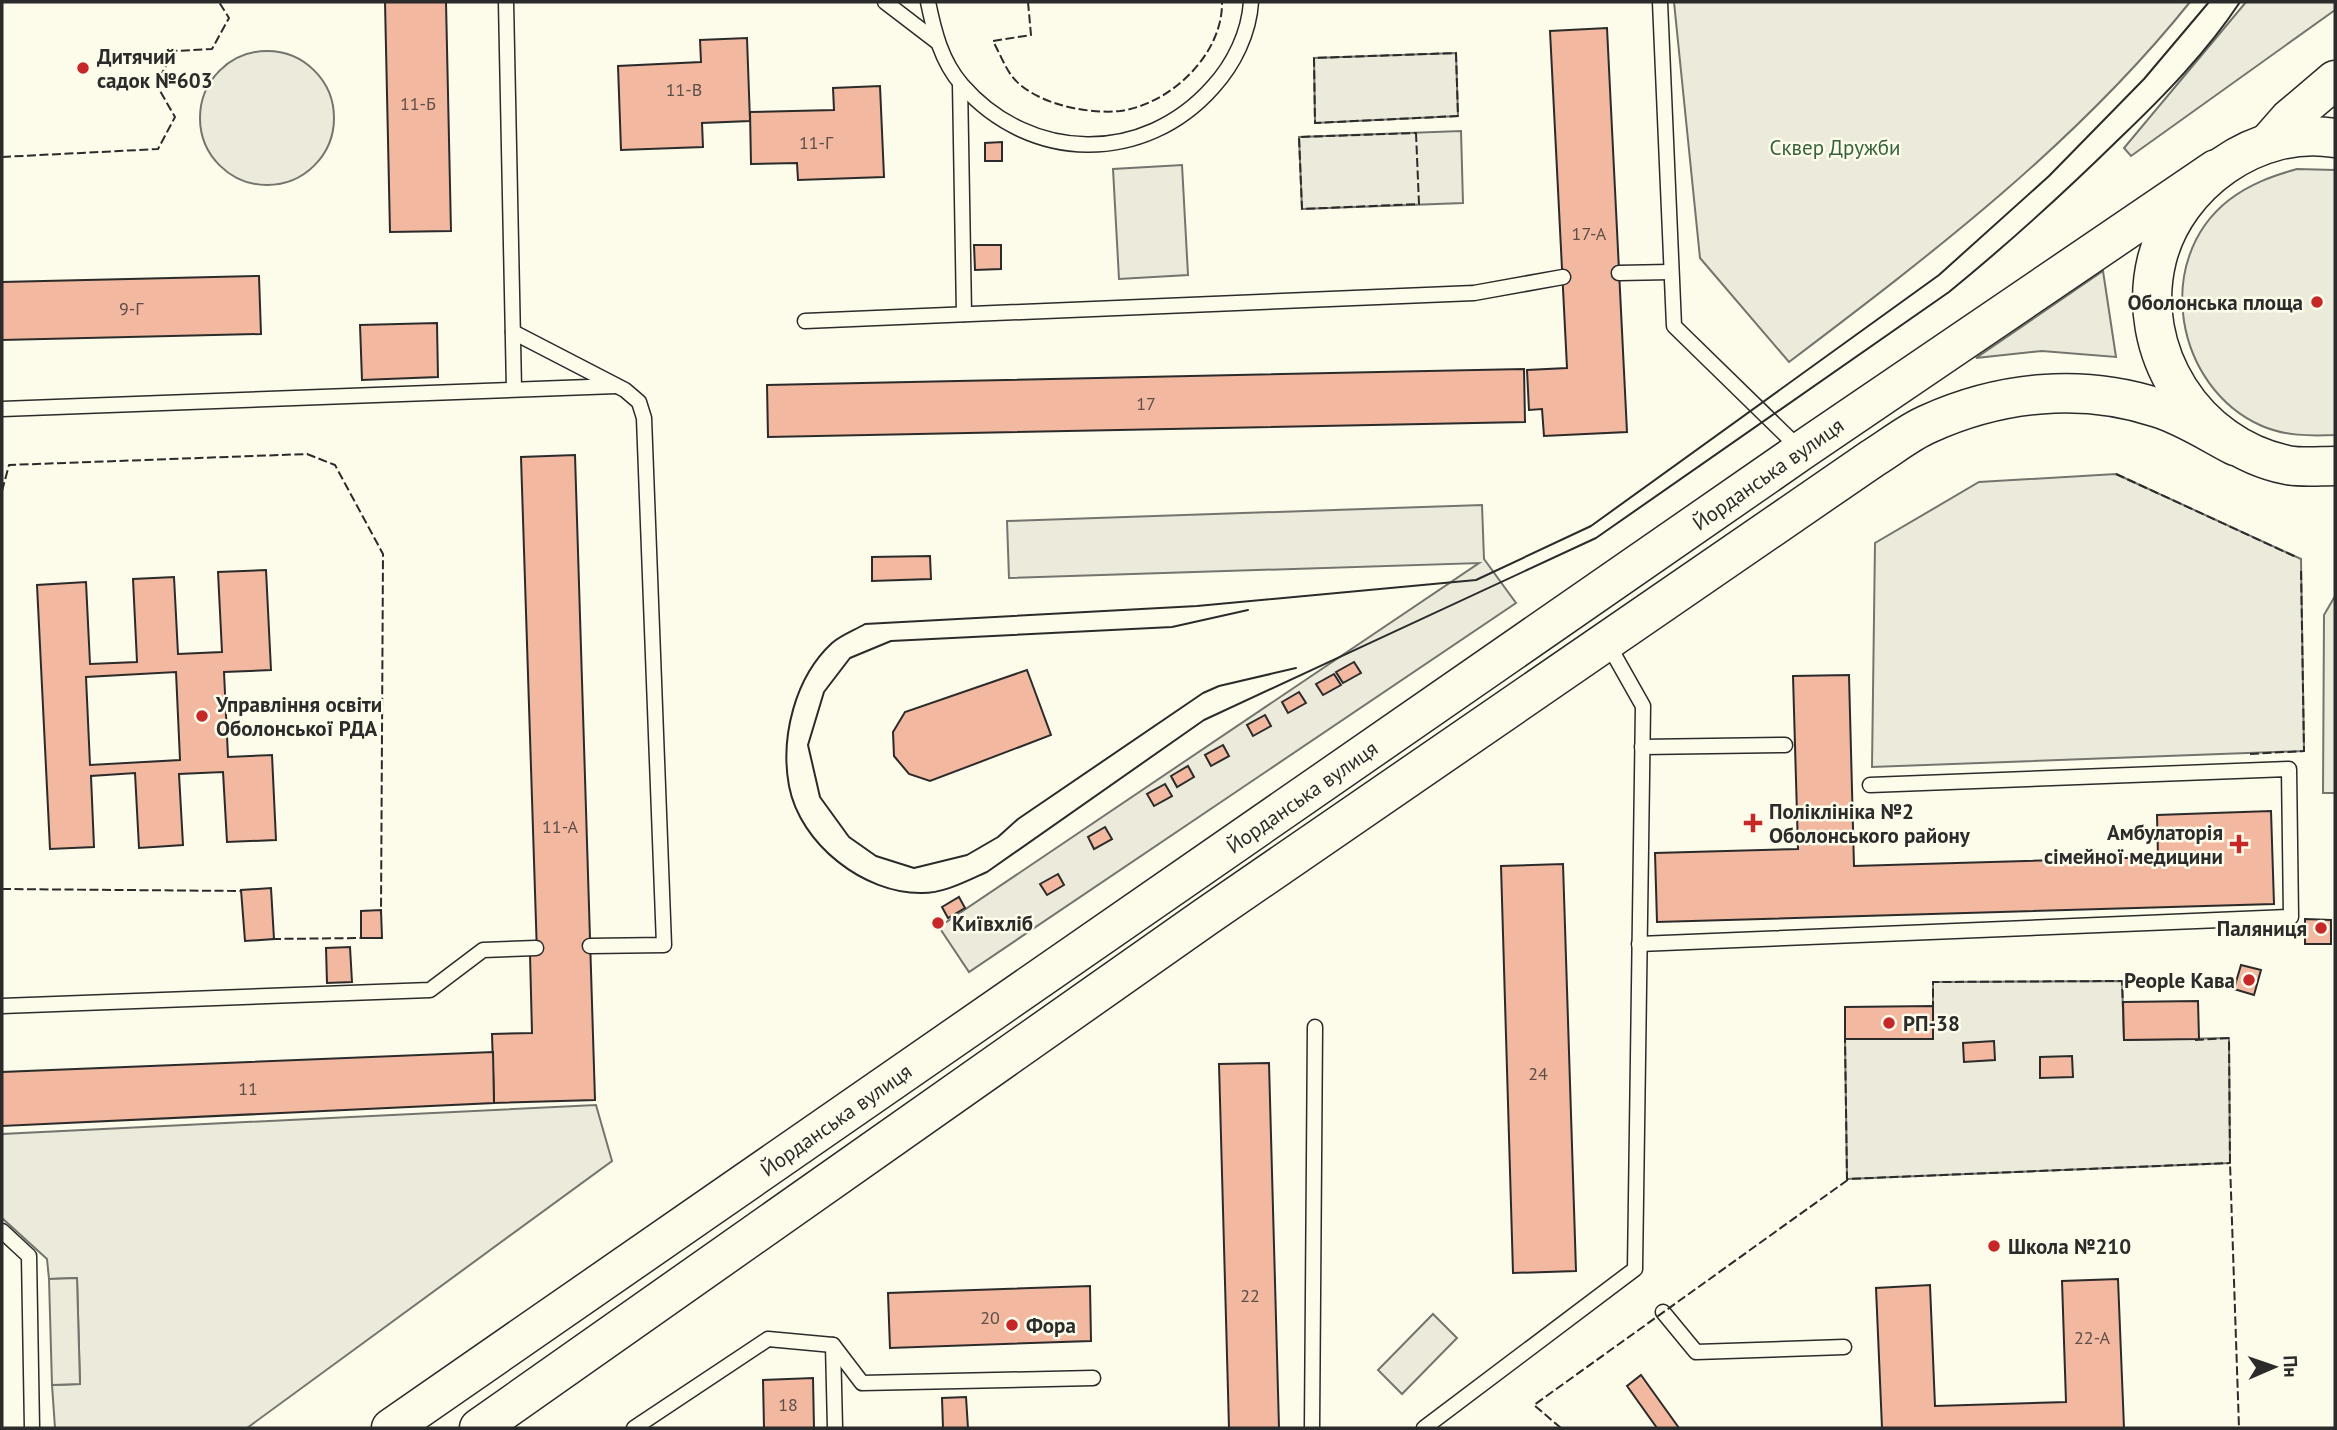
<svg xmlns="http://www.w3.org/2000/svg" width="2337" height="1430" font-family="'PT Sans',sans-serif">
  <rect width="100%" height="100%" fill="#fdfbea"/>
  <g fill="#ecebdb" stroke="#74746e" stroke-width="2">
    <path d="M1674 2H2190C2077 143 1933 253 1789 362L1700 258Z"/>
    <path d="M2246 2H2335V10L2131 156 2124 148Z"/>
    <circle cx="267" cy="118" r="67"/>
    <path d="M1456 53 1458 116 1315 123 1314 58Z"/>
    <path d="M1461 131 1463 203 1302 209 1299 137Z"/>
    <path d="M1182 165 1188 275 1119 279 1113 169Z"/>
    <path d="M2297 169 2335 170V435C2310 436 2285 436 2262 426 2175 388 2152 260 2229 200 2250 184 2272 176 2297 169Z"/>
    <path d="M2103 271 2116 357 2042 351 1976 358Z"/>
    <path d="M2116 474 2301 559 2304 751 1872 767 1875 543 1979 482Z"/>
    <path d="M2335 596V793H2323L2324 615Z"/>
    <path d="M596 1105 612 1161 247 1428H55L52 1385 80 1384 77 1278 49 1279 47 1259 2 1218V1134Z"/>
    <path d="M1433 1314 1457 1338 1402 1394 1378 1370Z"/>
  </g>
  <g fill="#eceadb" stroke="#74746e" stroke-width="2">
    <path d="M1482 505 1484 559 1516 603 969 972 939 927 1479 563 1009 578 1007 521Z"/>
    <path d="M2122 981 2124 1040 2229 1038 2230 1163 1847 1179 1845 1039H1933V982Z"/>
    <path d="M77 1278 80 1384 52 1385 49 1279Z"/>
  </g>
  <g fill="#f2b8a0" stroke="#2b2b2b" stroke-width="2" fill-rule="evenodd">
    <path d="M385 2H446L451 231 390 232Z"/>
    <path d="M1607 28 1627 432 1544 436 1542 409 1529 410 1527 370 1567 368 1550 31Z"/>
    <path d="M747 38 750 121 702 123 703 147 621 150 618 66 701 62 700 40Z"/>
    <path d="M880 86 884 177 798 180 797 163 751 164 750 112 834 110 833 88Z"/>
    <path d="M1002 142V161H985V143Z"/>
    <path d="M974 245H1001V269L975 270Z"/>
    <path d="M259 276 261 334 2 340V282Z"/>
    <path d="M437 323 438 377 362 380 360 325Z"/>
    <path d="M1524 369 1525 422 768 437 767 385Z"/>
    <path d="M575 455 595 1100 494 1103 492 1034 532 1033 530 954H537L521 457Z"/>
    <path d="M930 556 931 579 872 581V557Z"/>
    <path d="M266 570 271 670 224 672 228 757 272 755 276 840 227 842 223 772 179 774 183 845 139 848 135 773 91 776 94 847 50 849 37 585 86 582 90 664 137 662 133 579 174 577 178 654 222 652 218 572ZM176 672 180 760 90 765 86 677Z"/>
    <path d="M1354 662 1361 673 1343 683 1336 672Z"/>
    <path d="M1027 670 1051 735 930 781 909 774 894 756 893 732 905 712Z"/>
    <path d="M1334 674 1341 685 1323 695 1316 684Z"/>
    <path d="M1849 675 1854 866 2158 857 2157 815 2271 811 2274 904 1657 922 1655 853 1798 849 1793 676Z"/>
    <path d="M1299 692 1306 703 1288 713 1282 702Z"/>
    <path d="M1265 715 1271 726 1253 736 1247 725Z"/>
    <path d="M1223 745 1229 756 1211 766 1205 755Z"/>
    <path d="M1188 766 1194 777 1177 787 1171 776Z"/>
    <path d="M1165 784 1172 796 1154 806 1147 794Z"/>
    <path d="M1105 827 1112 839 1094 849 1088 837Z"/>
    <path d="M1563 864 1576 1271 1513 1273 1501 866Z"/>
    <path d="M1058 874 1064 885 1047 895 1040 884Z"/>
    <path d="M271 888 274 939 245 941 241 890Z"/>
    <path d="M959 897 965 908 948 918 942 907Z"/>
    <path d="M381 910 382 938H361V911Z"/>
    <path d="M2305 919 2331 920V944H2305Z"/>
    <path d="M350 947 352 982 327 983 326 948Z"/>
    <path d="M2241 965 2261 970 2254 995 2234 989Z"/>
    <path d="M2198 1001 2199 1039 2124 1040 2123 1002Z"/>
    <path d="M1933 1006V1039H1845V1007Z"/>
    <path d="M1994 1041 1995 1060 1964 1062 1963 1043Z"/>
    <path d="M493 1052 494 1103 2 1126V1072Z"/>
    <path d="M2072 1056 2073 1077 2040 1078V1057Z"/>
    <path d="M1269 1063 1279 1428H1229L1219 1064Z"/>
    <path d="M2118 1279 2124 1428H1882L1876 1288 1930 1285 1935 1406 2066 1402 2062 1281Z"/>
    <path d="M1090 1286 1091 1341 890 1348 888 1293Z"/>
    <path d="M1641 1375 1679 1428H1657L1627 1386Z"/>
    <path d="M813 1378 814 1428H764L763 1380Z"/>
    <path d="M966 1397 968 1428H943L942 1398Z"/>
  </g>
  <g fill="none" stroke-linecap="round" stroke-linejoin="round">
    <g stroke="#2b2b2b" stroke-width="17">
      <g id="lane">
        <path d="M506 2 514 389"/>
        <path d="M885 2 936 41"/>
        <path d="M928 2C934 31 941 61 962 85 1030 163 1144 165 1213 87 1234 64 1249 33 1251 2"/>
        <path d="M1660 2 1674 326 1799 448"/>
        <path d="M960 83 964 314"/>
        <path d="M1619 273 1670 272"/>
        <path d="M805 321 1474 293 1563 277"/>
        <path d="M513 332 625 390 639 402 644 418 664 945 590 946"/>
        <path d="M2 409 616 386"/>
        <path d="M1642 747 1785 745"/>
        <path d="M1639 944 2291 917 2289 769 1870 785"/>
        <path d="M2 1006 430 990 483 950 536 948"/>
        <path d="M2 1231 29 1256 32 1428"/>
        <path d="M1663 1312 1696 1352 1844 1347"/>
        <path d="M833 1345 835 1428"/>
        <path d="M634 1428 768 1339 833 1345 862 1383 1093 1378"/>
        <path d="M1312 1428 1315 1027"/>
        <path d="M1424 1428 1635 1269 1643 706 1608 644"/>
      </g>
    </g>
    <g stroke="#2b2b2b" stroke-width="41">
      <g id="secondary">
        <path d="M2335 138C2258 125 2176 183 2157 259 2134 351 2195 446 2287 465 2302 468 2320 466 2335 466"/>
        <path d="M2268 143 2289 119 2335 80"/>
        <path d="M391 1428 1801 451 2216 169"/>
        <path d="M479 1428 1204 918 1873 458C1891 447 1909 432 1928 424 2001 391 2082 383 2158 408 2184 416 2210 433 2235 446"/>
      </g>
    </g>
    <use href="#lane" stroke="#fdfbea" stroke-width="14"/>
    <use href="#secondary" stroke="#fdfbea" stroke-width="38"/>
    <g stroke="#2b2b2b" stroke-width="2">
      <path d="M2209 2 2144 79 2049 176 1939 275 1591 526 1476 580 1197 606 865 624C855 630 841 635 832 643 795 677 780 737 789 786 800 844 864 894 922 893 945 893 966 881 987 872L1204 720 1596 538 1949 292C2009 243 2065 192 2120 138 2163 97 2207 52 2240 2"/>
      <path d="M1248 610 1172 627 891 641 850 658 824 692 808 745 820 797 849 837 876 856 914 868 967 855 998 837 1018 819 1203 693 1219 686 1296 668"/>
    </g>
    <g stroke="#2b2b2b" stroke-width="2" stroke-dasharray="9 3.5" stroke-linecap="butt">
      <path d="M1028 2 1031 35 993 41C999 52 1004 65 1011 75 1022 90 1043 100 1061 105 1078 110 1101 113 1120 111 1171 104 1223 54 1222 2"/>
      <path d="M1456 53 1458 116 1315 123 1314 58Z"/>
      <path d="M1416 133 1419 204 1302 209 1299 137Z"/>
      <path d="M2 157 158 149 175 117 156 84 174 51 212 49 229 18 219 2"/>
      <path d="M2116 474 2296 557"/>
      <path d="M2 491 9 465 307 454 335 465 383 554 381 914"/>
      <path d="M2250 754 2304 751 2301 568"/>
      <path d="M2 889 242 891"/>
      <path d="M272 939 363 938"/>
      <path d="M1933 1010V982L2122 981 2123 1007"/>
      <path d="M1850 1039H1845L1847 1179 2230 1163"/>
      <path d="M2195 1040 2229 1038 2230 1163 2239 1428"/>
      <path d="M1561 1428 1534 1405 1849 1179"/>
    </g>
  </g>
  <g fill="#c62828" stroke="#fdfbea" stroke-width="2.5">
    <circle cx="83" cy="68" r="7"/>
    <circle cx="2317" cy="302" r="7"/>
    <circle cx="202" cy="716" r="7"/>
    <path d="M1749.5 812.5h7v7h7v7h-7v7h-7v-7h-7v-7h7z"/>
    <path d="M2235.5 833.5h7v7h7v7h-7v7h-7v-7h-7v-7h7z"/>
    <circle cx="938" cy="923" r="7"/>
    <circle cx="2321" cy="928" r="7"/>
    <circle cx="2249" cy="980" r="7"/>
    <circle cx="1889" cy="1023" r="7"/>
    <circle cx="1994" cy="1246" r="7"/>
    <circle cx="1012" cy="1325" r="7"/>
  </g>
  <g text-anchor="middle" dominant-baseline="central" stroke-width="5" stroke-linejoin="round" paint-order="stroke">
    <g font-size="18" fill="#5d4e48">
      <text x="684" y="89">11-В</text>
      <text x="418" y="103">11-Б</text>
      <text x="816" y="142">11-Г</text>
      <text x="1589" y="233">17-А</text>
      <text x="131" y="308">9-Г</text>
      <text x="1146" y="403">17</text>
      <text x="560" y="826">11-А</text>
      <text x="1538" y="1073">24</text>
      <text x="248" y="1088">11</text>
      <text x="1250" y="1295">22</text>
      <text x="990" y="1317">20</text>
      <text x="2092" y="1337">22-А</text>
      <text x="788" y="1404">18</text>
    </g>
    <g font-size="21" font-weight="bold" fill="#2b2b2b" stroke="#fdfbea" text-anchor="start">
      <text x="97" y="56">Дитячий<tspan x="97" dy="24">садок №603</tspan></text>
      <text x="2303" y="302" text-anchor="end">Оболонська площа</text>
      <text x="216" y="704">Управління освіти<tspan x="216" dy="24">Оболонської РДА</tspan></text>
      <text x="1769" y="811">Поліклініка №2<tspan x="1769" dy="24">Оболонського району</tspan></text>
      <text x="2223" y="832" text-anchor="end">Амбулаторія<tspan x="2223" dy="24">сімейної медицини</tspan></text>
      <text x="952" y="923">Київхліб</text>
      <text x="2307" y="928" text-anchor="end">Паляниця</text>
      <text x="2235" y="980" text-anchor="end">People Кава</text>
      <text x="1903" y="1023">РП-38</text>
      <text x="2008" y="1246">Школа №210</text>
      <text x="1026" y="1325">Фора</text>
    </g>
    <g font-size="21" fill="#34623c" stroke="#fdfbea">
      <text x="1835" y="147">Сквер Дружби</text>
    </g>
    <g font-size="21" fill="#2b2b2b" stroke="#fdfbea">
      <text transform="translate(1768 474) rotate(-35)">Йорданська вулиця</text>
      <text transform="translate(1302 797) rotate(-35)">Йорданська вулиця</text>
      <text transform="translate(836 1120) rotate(-35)">Йорданська вулиця</text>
    </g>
  </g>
  <rect width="2337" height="1430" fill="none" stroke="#2b2b2b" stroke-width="7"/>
  <g transform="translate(2274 1367) rotate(88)" stroke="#fdfbea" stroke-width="5" paint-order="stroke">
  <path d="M0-5L12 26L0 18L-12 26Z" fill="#2b2b2b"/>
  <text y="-10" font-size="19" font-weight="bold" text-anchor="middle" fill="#2b2b2b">Пн</text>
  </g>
</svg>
